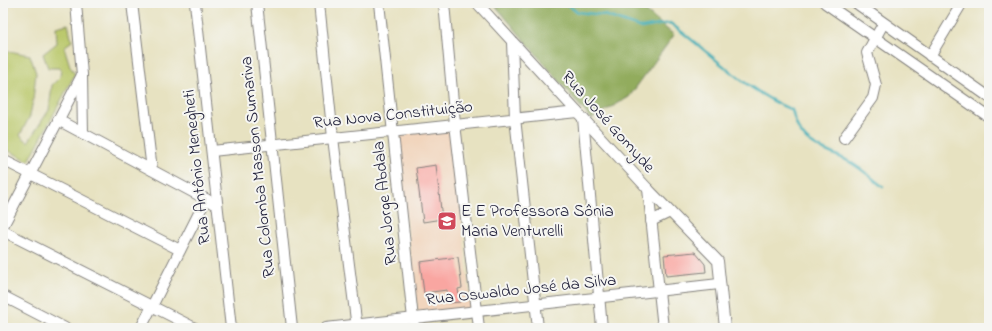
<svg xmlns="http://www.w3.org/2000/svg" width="992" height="331" font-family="'Indie Flower',sans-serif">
  <rect width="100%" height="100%" fill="#f6f6f2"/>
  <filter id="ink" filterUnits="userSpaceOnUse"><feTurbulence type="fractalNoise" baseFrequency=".025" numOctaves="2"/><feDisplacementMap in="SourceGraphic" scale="8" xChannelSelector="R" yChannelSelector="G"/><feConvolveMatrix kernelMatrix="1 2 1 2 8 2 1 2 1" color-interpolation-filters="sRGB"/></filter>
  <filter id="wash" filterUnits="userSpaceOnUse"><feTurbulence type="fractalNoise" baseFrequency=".012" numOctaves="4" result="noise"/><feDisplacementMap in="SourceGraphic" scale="16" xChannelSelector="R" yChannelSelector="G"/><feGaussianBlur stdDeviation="0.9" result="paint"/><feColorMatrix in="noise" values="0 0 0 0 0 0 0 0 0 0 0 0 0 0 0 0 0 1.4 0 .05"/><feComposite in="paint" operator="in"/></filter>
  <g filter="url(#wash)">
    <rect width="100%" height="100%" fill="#e7e2c1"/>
    <path fill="#f1d5bd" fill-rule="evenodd" d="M452 127 471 309 418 315 396 133ZM436 165 442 219 423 222 417 168ZM458 257 462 288 424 293 421 262Z"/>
    <path fill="#b9c769" stroke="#6e7452" d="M68 24 72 41 64 47 70 66 75 74 29 161 3 148V50L30 55 36 73 33 100 30 116 20 135 28 142 49 110 52 85 60 77 61 68H48L43 54 57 43 56 27Z"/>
    <path fill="#92ac5d" stroke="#5a674c" d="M493 3H636L674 35 629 97 591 119Z"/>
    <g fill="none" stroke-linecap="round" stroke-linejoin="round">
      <path stroke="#3aacb5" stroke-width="2.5" d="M565 3 577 12 604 15 642 28 670 23C710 52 746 91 792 110 800 147 819 146 848 161 861 168 872 178 883 187"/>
    </g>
    <g id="blocks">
      <g fill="#f9a6a1">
        <path d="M436 165 442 219 423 222 416 168Z"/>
        <path d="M695 252 705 264 706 272 666 276 664 255Z"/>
        <path d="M458 257 462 288 458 289 460 302 448 303 447 290 424 293 420 262Z"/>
      </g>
    </g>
  </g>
  <g filter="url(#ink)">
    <use href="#blocks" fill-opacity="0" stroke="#84827e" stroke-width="1"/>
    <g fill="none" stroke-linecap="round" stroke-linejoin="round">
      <g stroke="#84827e" stroke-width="12">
        <g id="minor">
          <path d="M76 3 82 75 83 134"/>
          <path d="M132 3 152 170"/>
          <path d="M195 3 231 328"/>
          <path d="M257 3 292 328"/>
          <path d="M319 3 333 138 357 328"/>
          <path d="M379 3 414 328"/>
          <path d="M444 3 455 124 479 328"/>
          <path d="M477 3 648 189 718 261 725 328"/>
          <path d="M825 3 989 117"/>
          <path d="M856 3 989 97"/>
          <path d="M512 42 515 118 538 328"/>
          <path d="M930 56 962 3"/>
          <path d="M583 118 602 328"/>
          <path d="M58 120 217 205"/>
          <path d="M844 138 873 98 876 85 867 53 883 24"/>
          <path d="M212 151 577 112"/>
          <path d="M3 160 180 250"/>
          <path d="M648 189 663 328"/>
          <path d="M651 221 670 212"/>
          <path d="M3 226 82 75"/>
          <path d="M3 231 195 328"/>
          <path d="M3 296 65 328"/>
          <path d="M141 328 206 199"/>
          <path d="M326 328 719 284"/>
        </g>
      </g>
      <use href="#minor" stroke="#fff" stroke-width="10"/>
    </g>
  </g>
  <defs>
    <g id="school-square" transform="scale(1)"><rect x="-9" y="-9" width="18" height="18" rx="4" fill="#d1495b" stroke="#f6f6f2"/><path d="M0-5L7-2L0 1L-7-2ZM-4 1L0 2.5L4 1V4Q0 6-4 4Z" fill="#fff"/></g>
  </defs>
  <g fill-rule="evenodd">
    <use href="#school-square" x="447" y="221"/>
  </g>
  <g text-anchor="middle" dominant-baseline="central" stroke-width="4" stroke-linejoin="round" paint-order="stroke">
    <g font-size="17" fill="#22223b" stroke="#f6f6f2">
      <text transform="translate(393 115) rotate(-6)">Rua Nova Constituição</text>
      <text transform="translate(608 122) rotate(48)">Rua José Gomyde</text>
      <text transform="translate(197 167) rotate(-96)">Rua Antônio Menegheti</text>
      <text transform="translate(258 167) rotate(-96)">Rua Colomba Masson Sumariva</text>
      <text transform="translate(385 203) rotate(-96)">Rua Jorge Abdala</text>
      <text transform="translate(521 290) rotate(-6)">Rua Oswaldo José da Silva</text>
    </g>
    <g font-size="17" fill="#22223b" stroke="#f6f6f2" text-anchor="start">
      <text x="461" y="211">E E Professora Sônia<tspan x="461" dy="20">Maria Venturelli</tspan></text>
    </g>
  </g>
  <rect width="992" height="331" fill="none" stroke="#f6f6f2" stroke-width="16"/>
</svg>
